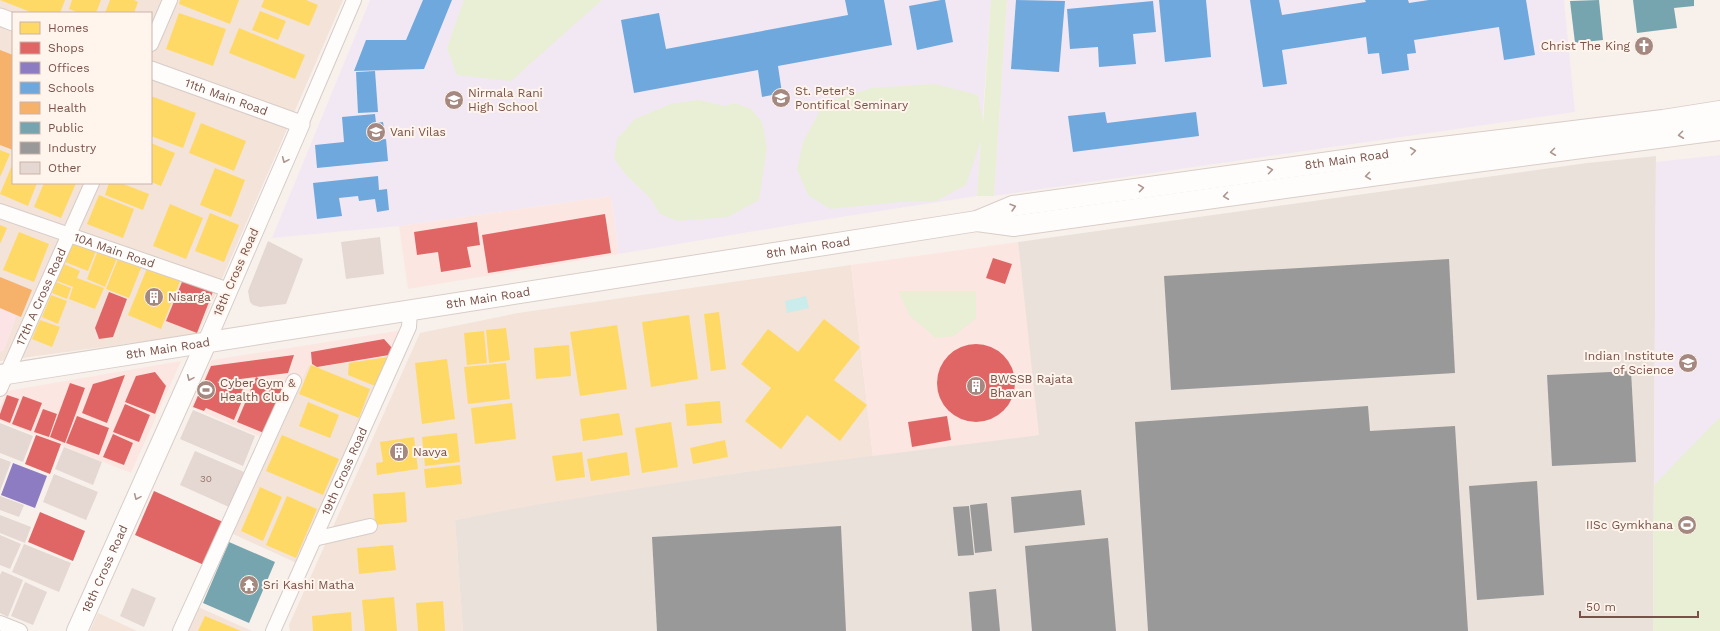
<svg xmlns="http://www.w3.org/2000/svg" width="1720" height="631" font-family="'Work Sans',sans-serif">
  <rect width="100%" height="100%" fill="#f8f1eb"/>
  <g fill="#f3e3d9" fill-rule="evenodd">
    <path d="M0 0H343L198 334 0 361ZM13 13H151V183H13Z"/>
    <path d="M851 265 873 457 744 472 455 520 463 631H290L289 625 420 333 518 313Z"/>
    <path d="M391 355 299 564 231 533 309 364 318 367Z"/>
    <path d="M198 607 252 631H187Z"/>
    <path d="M98 613 137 631H90Z"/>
  </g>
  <g fill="#fce6e1">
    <path d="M611 196 619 254 408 289 399 226Z"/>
    <path d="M1018 242 1040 435 873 457 851 265Z"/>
    <path d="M403 330 391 355 318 367 309 364 273 442 191 407 212 360Z"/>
    <path d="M181 361 131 473 0 421V407L7 391Z"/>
  </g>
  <path fill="#ebe1db" d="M1656 156 1653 631H463L455 520 535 505 744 472 1039 435 1018 242 1587 163Z"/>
  <g fill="#f2e8f4">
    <path d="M370 0H991L977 196 803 223 619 254 611 196 399 226 272 238Z"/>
    <path d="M1007 0H1564L1575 112 994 196Z"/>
    <path d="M1720 155V631H1653L1656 162Z"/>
  </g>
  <path fill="#fbe3e6" d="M0 307 17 315 4 351 0 352Z"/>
  <g fill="#e8efd4">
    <path d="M464 0H602L511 81 457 75 447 48Z"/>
    <path d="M991 0H1007L994 196H977L981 140 966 185 936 201 901 202 830 209 808 195 797 169 803 142 821 109 835 99 872 88 935 84 978 95 983 123Z"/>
    <path d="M698 100 725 106 735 103 751 109 762 122 767 148 759 200 728 217 677 221 660 214 651 199 625 174 614 158 617 139 635 119 671 104Z"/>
    <path d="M898 291H976V318L954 336 936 338 910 316Z"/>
    <path d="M1720 417V631H1653L1654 485Z"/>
  </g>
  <path fill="#caecea" d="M806 296 809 308 787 313 785 301Z"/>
  <g fill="#ffd966">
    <path d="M0 0H65L60 13H33Z"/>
    <path d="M72 0H101L96 13H79L69 9Z"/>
    <path d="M110 0H134L138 2 134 13H105Z"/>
    <path d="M180 0H239L230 24 179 4Z"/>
    <path d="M264 0H306L318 5 309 26 261 7Z"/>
    <path d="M260 11 286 21 278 40 252 30Z"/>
    <path d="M179 13 226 29 213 66 166 49Z"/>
    <path d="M239 28 305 55 295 79 229 53Z"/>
    <path d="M151 96 196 113 183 148 151 136Z"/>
    <path d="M201 123 246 141 234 171 189 153Z"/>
    <path d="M151 143 175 153 161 186 151 182Z"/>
    <path d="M0 150 10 154 0 177Z"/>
    <path d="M13 163V183H37L28 206 0 194Z"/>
    <path d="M215 168 245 180 231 217 200 205Z"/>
    <path d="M44 183H76L61 218 34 207Z"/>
    <path d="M109 183H121L149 194 143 210 105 195Z"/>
    <path d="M99 195 134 209 123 238 87 224Z"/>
    <path d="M170 204 203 218 186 259 153 246Z"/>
    <path d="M210 213 239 225 224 262 195 251Z"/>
    <path d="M0 225 7 228 0 244Z"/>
    <path d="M19 232 49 244 34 282 3 270Z"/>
    <path d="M73 242 96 251 88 271 65 262Z"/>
    <path d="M98 250 117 258 105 287 87 279Z"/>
    <path d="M118 259 141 268 129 298 106 289Z"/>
    <path d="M64 264 80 271 77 278 104 288 95 309 69 299 73 287 57 281Z"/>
    <path d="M148 266 181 279 161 329 128 315Z"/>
    <path d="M56 282 71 288 67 299 52 293Z"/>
    <path d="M51 295 67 301 58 324 42 317Z"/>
    <path d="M719 312 726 369 711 371 704 314Z"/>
    <path d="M689 315 698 379 651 387 642 322Z"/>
    <path d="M824 319 860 347 834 380 867 405 840 441 807 415 781 449 745 421 771 388 741 364 768 329 798 352Z"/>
    <path d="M40 320 60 327 52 347 32 339Z"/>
    <path d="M617 325 627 389 580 396 570 332Z"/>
    <path d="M506 328 510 360 489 363 486 330Z"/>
    <path d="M484 331 487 363 467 365 464 333Z"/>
    <path d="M569 345 571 376 536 379 534 348Z"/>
    <path d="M388 357 375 386 348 375 349 363Z"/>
    <path d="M447 359 455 419 422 424 415 363Z"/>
    <path d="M506 363 510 399 468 404 464 367Z"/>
    <path d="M311 365 370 389 359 418 299 394Z"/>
    <path d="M720 401 722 423 687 426 685 404Z"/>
    <path d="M308 402 339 415 330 438 299 426Z"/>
    <path d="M512 403 516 439 475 444 471 408Z"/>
    <path d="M619 413 623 435 583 441 580 419Z"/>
    <path d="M671 422 678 467 642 473 635 428Z"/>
    <path d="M457 433 460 462 425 466 422 437Z"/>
    <path d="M282 435 339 459 323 495 266 471Z"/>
    <path d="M414 437 418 469 377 475 376 463 383 462 380 442Z"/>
    <path d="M725 440 728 457 693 464 690 448Z"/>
    <path d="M582 452 585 477 556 481 552 456Z"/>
    <path d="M627 452 630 475 591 481 587 459Z"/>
    <path d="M460 465 462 484 426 488 424 469Z"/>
    <path d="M260 487 282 497 263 541 241 531Z"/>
    <path d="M405 492 407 522 375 525 373 494Z"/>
    <path d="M287 496 317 509 296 558 266 545Z"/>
    <path d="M393 545 396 570 359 574 357 548Z"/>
    <path d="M394 597 397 631H365L362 600Z"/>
    <path d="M443 601 445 631H418L416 603Z"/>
    <path d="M351 612 352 631H313L312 616Z"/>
    <path d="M205 616 241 631H198Z"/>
  </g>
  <g fill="#e06666">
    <path d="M605 214 611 253 488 273 482 235Z"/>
    <path d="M477 222 480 245 467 247 471 267 441 272 438 252 417 255 414 232Z"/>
    <path d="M993 258 1012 264 1005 284 986 278Z"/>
    <path d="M184 277 214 289 197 333 166 321Z"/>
    <path d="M109 292 127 299 113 337 99 339 95 328Z"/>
    <path d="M384 339 392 348 389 355 317 367 312 364 311 352Z"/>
    <circle cx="976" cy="383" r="39"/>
    <path d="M294 355 288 373 256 377 283 388 264 433 237 422 256 377 217 382 231 388 233 385 246 391 234 420 206 408 204 411 193 407 211 366Z"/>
    <path d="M155 372 166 386 155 414 125 402 136 376Z"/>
    <path d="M125 375 107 423 82 413 93 384Z"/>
    <path d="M70 383 85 388 65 443 50 437Z"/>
    <path d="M7 395 19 399 10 423 0 419V414Z"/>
    <path d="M23 396 42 403 31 431 12 424Z"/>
    <path d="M125 404 150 415 139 442 113 432Z"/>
    <path d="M43 409 57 414 49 437 34 432Z"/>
    <path d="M77 416 109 428 99 455 66 443Z"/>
    <path d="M947 416 951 440 912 447 908 422Z"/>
    <path d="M113 434 133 443 124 465 103 457Z"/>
    <path d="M36 435 61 444 50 474 25 464Z"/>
    <path d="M154 491 223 522 204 565 135 535Z"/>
    <path d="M40 512 85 531 73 561 28 542Z"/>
  </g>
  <path fill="#8e7cc3" d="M13 463 47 476 35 508 1 495Z"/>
  <g fill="#6fa8dc">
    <path d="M423 0H452L424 69 354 71 366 40H406Z"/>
    <path d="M845 0H884L892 45 778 66 782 93 762 97 758 70 634 93 621 20 659 13 666 49 848 15Z"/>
    <path d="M941 0H945L953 42 917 50 909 6Z"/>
    <path d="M1016 0 1065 1 1059 72 1011 69Z"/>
    <path d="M1159 0H1206L1211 57 1165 62Z"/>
    <path d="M1250 0H1279L1282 15 1366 2 1365 0H1408L1409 3 1429 0H1526L1535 55 1504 60 1499 27 1414 40 1416 53 1407 54 1409 70 1382 74 1379 53 1368 54 1366 37 1282 50 1287 84 1263 87Z"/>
    <path d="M1153 1 1156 32 1133 34 1136 64 1099 67 1098 47 1070 49 1067 9Z"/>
    <path d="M375 71 378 112 358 113 356 72Z"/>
    <path d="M1105 112 1107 123 1196 112 1199 136 1073 152 1068 116Z"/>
    <path d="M375 114 376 123 383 122 385 134 377 135V140L386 139 388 161 317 168 315 145 344 142 342 117Z"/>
    <path d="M378 176 379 190 387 189 389 210 377 212 375 199 359 201 358 196 339 198 342 216 317 219 313 183Z"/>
  </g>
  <g fill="#f6b26b">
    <path d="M0 50 13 55V150L0 145Z"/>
    <path d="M0 277 32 290 21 317 0 308Z"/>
  </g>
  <g fill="#76a5af">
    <path d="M1599 0 1603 40 1575 43 1570 1Z"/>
    <path d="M1633 0H1694V6L1674 8 1677 28 1637 33Z"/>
    <path d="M229 542 275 562 249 623 203 603Z"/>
  </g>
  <g fill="#999">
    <path d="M1449 259 1455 373 1171 390 1164 276Z"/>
    <path d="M1631 371 1636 462 1552 466 1547 375Z"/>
    <path d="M1368 406 1370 431 1455 426 1468 631H1148L1135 422Z"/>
    <path d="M1537 481 1544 595 1477 600 1469 486Z"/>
    <path d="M1081 490 1085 525 1014 533 1011 497Z"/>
    <path d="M987 503 992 551 975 553 970 505Z"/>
    <path d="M969 506 974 555 958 556 953 507Z"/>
    <path d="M841 526 846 631H657L652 537Z"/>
    <path d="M1108 538 1116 631H1032L1025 546Z"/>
    <path d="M996 589 1000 631H972L969 592Z"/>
  </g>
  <g fill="#e5d7d2">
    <path d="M380 237 384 274 346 279 341 242Z"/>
    <path d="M268 241 303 259 286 304 260 307 253 305 250 302 248 291Z"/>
    <path d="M193 410 255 436 243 466 180 439Z"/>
    <path d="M0 423 33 436 23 462 0 453Z"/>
    <path d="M64 447 102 462 93 485 55 469Z"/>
    <path d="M195 451 244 472 229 507 180 485Z"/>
    <path d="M0 458 11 462 0 491Z"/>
    <path d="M54 474 98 492 86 520 43 502Z"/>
    <path d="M0 496 24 505 19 517 0 510Z"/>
    <path d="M0 515 31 527 25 543 0 533Z"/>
    <path d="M0 535 21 544 10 569 0 565Z"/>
    <path d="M24 544 71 563 59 592 12 572Z"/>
    <path d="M2 571 23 580 8 617 0 613V575Z"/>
    <path d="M25 582 47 592 33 625 11 616Z"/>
    <path d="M132 588 156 598 144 627 120 616Z"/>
  </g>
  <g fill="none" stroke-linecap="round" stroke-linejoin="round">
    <g stroke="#d6ccc8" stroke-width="16">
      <g id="minor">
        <path d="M151 44 170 0"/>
        <path d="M301 124 354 0"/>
        <path id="s1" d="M0 211 229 290"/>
        <path id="s2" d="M0 389 92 183"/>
        <path d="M314 539 370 526"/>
        <path d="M0 623 20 631"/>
        <path d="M180 631 294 381"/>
        <path id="s3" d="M273 631 409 327 410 311"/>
      </g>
    </g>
    <g stroke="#d6ccc8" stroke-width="19">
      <g id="tertiary">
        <path d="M0 17 13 22"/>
        <path id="s4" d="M151 70 301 124 206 343"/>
      </g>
    </g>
    <g stroke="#d9cdc8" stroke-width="22">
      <g id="secondary">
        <path d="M977 221 1014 226 1429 168 1720 130"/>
        <path id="s5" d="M0 375 977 221 1013 206 1401 152 1663 120 1720 111"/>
        <path id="s6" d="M77 631 206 343"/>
      </g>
    </g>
    <use href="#minor" stroke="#fefdfc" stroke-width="14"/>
    <use href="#tertiary" stroke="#fefdfc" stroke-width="17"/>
    <use href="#secondary" stroke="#fefdfc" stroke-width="20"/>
  </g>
  <defs><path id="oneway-chevron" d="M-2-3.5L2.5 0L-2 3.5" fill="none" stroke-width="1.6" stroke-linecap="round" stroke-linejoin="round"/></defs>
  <g stroke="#ae968f">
    <use href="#oneway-chevron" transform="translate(1681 135) rotate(173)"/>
    <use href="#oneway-chevron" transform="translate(1413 151) rotate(-7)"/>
    <use href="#oneway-chevron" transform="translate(1553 152) rotate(173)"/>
    <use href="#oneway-chevron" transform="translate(285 160) rotate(114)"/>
    <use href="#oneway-chevron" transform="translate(1270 170) rotate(-8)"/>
    <use href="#oneway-chevron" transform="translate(1368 176) rotate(172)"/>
    <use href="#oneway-chevron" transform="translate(1141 188) rotate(-8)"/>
    <use href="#oneway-chevron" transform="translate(1226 196) rotate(172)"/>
    <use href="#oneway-chevron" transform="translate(1013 207) rotate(-16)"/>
    <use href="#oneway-chevron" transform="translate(190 378) rotate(114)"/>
    <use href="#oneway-chevron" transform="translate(137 497) rotate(114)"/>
  </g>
  <defs>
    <g id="church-disc" transform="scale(1)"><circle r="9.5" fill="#a58980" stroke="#fff5ed"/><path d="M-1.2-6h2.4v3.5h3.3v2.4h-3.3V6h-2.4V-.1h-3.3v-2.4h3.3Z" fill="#fff"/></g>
    <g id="university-disc" transform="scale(1)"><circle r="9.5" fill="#a58980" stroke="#fff5ed"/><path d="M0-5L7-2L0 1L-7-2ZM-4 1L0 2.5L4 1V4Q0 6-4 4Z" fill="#fff"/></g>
    <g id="school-disc" transform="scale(1)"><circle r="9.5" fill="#a58980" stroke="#fff5ed"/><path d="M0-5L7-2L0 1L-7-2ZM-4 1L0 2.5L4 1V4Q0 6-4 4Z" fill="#fff"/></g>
    <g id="building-disc" transform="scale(1)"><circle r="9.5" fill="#a58980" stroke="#fff5ed"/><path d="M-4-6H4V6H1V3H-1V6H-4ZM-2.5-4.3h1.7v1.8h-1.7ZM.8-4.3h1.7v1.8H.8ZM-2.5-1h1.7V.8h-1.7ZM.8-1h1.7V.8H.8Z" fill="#fff"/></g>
    <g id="stadium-disc" transform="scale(1)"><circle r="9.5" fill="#a58980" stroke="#fff5ed"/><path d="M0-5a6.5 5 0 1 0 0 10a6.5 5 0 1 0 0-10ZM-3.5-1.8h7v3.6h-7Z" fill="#fff"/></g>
    <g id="temple-disc" transform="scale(1)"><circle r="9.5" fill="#a58980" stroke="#fff5ed"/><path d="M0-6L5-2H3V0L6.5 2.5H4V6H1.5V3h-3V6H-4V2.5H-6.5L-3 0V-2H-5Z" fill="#fff"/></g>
  </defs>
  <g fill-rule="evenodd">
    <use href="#church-disc" x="1644" y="46"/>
    <use href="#university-disc" x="781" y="98"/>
    <use href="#school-disc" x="454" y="100"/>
    <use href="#school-disc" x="376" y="132"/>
    <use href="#building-disc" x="154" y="297"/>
    <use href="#university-disc" x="1688" y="363"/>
    <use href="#building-disc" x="976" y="386"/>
    <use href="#stadium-disc" x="206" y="390"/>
    <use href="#building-disc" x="399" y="452"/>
    <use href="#stadium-disc" x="1687" y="525"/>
    <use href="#temple-disc" x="249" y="585"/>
  </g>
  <g text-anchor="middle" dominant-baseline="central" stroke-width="4" stroke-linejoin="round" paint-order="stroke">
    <g font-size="10" fill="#96756c">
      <text x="206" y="478">30</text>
    </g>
    <g font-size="12" fill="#795147" stroke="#fff5ed" text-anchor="start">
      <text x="1630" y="46" text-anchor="end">Christ The King</text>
      <text x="795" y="91">St. Peter's<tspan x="795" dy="14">Pontifical Seminary</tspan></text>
      <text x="468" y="93">Nirmala Rani<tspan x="468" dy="14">High School</tspan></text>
      <text x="390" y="132">Vani Vilas</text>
      <text x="168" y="297">Nisarga</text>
      <text x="1674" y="356" text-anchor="end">Indian Institute<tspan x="1674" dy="14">of Science</tspan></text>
      <text x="990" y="379">BWSSB Rajata<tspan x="990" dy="14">Bhavan</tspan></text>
      <text x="220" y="383">Cyber Gym &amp;<tspan x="220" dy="14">Health Club</tspan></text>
      <text x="413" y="452">Navya</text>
      <text x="1673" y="525" text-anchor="end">IISc Gymkhana</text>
      <text x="263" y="585">Sri Kashi Matha</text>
    </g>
    <g font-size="12" fill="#795147" stroke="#fff5ed">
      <text stroke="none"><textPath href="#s4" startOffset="80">11th Main Road</textPath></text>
      <text stroke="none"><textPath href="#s5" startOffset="1365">8th Main Road</textPath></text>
      <text stroke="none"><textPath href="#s5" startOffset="818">8th Main Road</textPath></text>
      <text stroke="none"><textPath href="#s1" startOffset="121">10A Main Road</textPath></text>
      <text transform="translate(236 272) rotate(-66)">18th Cross Road</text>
      <text stroke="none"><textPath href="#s2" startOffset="101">17th A Cross Road</textPath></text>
      <text stroke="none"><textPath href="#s5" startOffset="494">8th Main Road</textPath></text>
      <text stroke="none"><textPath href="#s5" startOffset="170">8th Main Road</textPath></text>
      <text stroke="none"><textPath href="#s3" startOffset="175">19th Cross Road</textPath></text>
      <text stroke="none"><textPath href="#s6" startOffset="68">18th Cross Road</textPath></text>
    </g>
  </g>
  <rect x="12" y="12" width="140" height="172" fill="#fff5ed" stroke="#c9b3ab"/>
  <rect x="20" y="22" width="20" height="12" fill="#ffd966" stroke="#c9b3ab"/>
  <text x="48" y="32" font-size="12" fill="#795147">Homes</text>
  <rect x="20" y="42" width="20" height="12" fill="#e06666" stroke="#c9b3ab"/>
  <text x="48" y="52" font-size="12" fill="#795147">Shops</text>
  <rect x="20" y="62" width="20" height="12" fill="#8e7cc3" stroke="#c9b3ab"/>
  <text x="48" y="72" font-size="12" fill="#795147">Offices</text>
  <rect x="20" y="82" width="20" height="12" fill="#6fa8dc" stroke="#c9b3ab"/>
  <text x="48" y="92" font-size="12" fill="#795147">Schools</text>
  <rect x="20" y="102" width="20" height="12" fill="#f6b26b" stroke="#c9b3ab"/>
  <text x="48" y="112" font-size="12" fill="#795147">Health</text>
  <rect x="20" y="122" width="20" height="12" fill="#76a5af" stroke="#c9b3ab"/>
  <text x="48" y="132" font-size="12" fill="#795147">Public</text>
  <rect x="20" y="142" width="20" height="12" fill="#999999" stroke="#c9b3ab"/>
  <text x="48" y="152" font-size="12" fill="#795147">Industry</text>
  <rect x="20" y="162" width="20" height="12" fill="#e5d7d2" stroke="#c9b3ab"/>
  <text x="48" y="172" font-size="12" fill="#795147">Other</text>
  <path d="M1580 611v6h118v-6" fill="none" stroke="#795147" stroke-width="2"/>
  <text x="1586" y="611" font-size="12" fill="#795147" stroke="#fff5ed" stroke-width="3" paint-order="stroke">50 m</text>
</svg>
